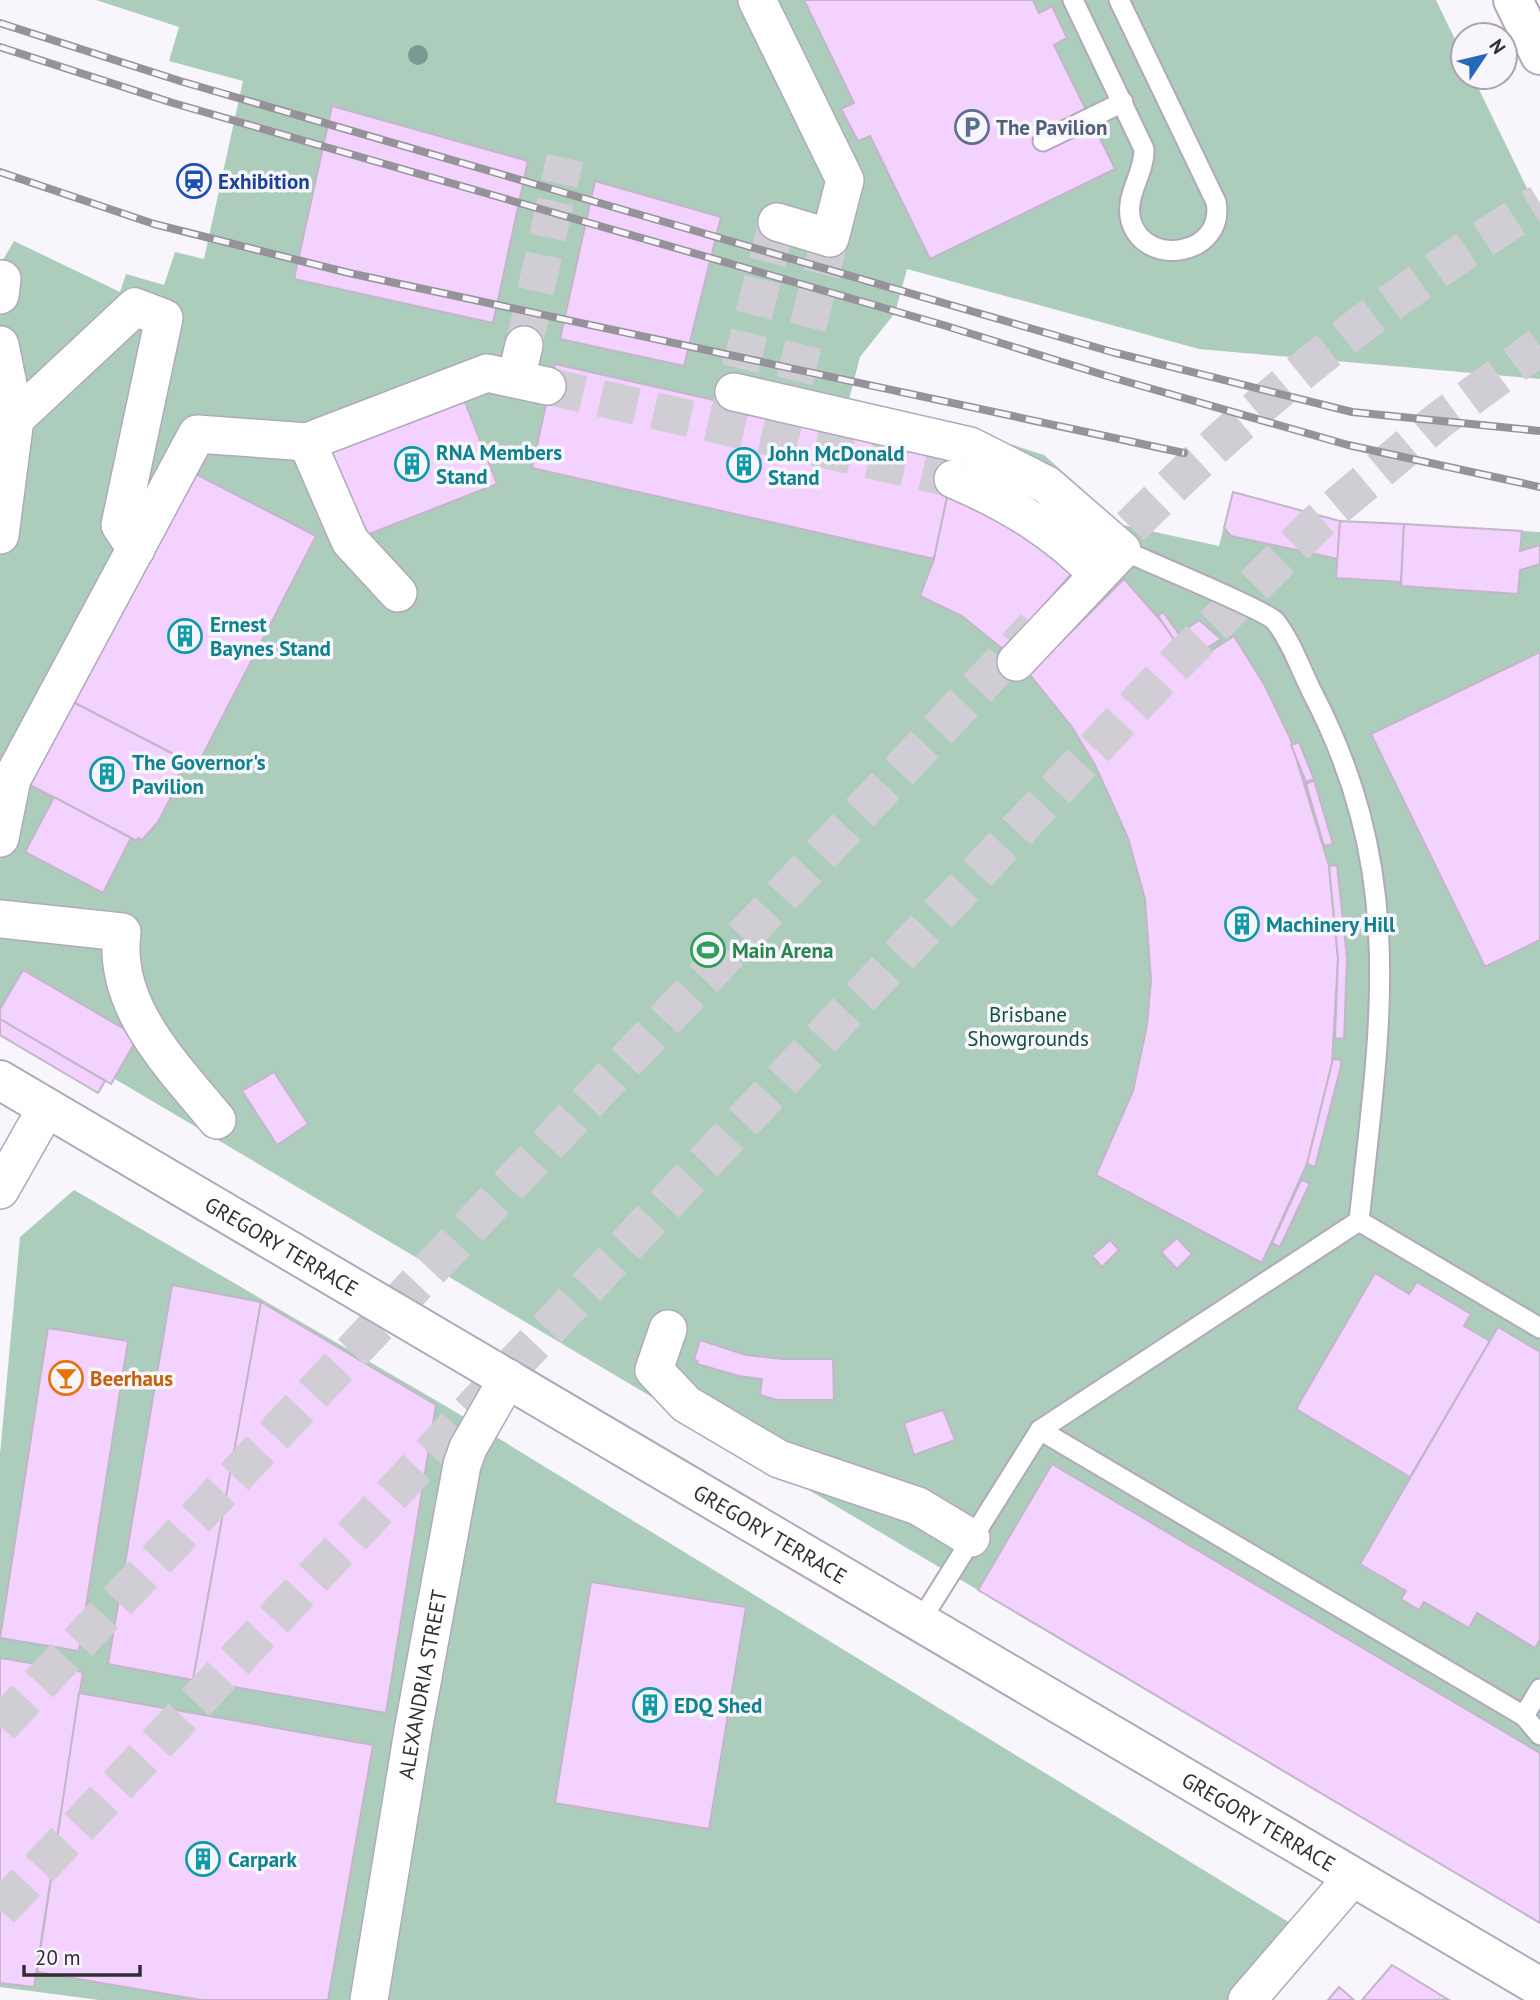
<svg xmlns="http://www.w3.org/2000/svg" width="1540" height="2000" font-family="'PT Sans',sans-serif">
  <rect width="100%" height="100%" fill="#f8f5fd"/>
  <g fill="#accdbb">
    <path d="M96 0H1436L1463 56V77H1473L1540 215V379L1199 349 907 269 895 313 860 357 848 403 954 426 1044 455 1123 525 1219 546 1233 492 1340 521 1540 532V1923L0 1011V265L14 241 120 292 126 274 164 285 175 252 204 259 243 81 169 61 179 27Z"/>
    <path d="M74 1190 449 1408 1295 1926 1227 2000H99L0 1987V1454L20 1237Z"/>
  </g>
  <g fill="#f3d2ff" stroke="#c3b6c8" stroke-width="2">
    <path d="M804 0H1033L1039 13 1052 6 1067 38 1054 45 1115 169 930 259 870 136 858 141 841 109 854 103Z"/>
    <path d="M332 106 528 161 493 323 294 279Z"/>
    <path d="M595 181 721 217 684 366 560 339Z"/>
    <path d="M555 364 956 455 934 559 532 468Z"/>
    <path d="M461 392 497 484 364 536 328 443Z"/>
    <path d="M192 472 316 536 197 766 73 702Z"/>
    <path d="M1233 492 1340 521 1338 559 1231 536 1224 528Z"/>
    <path d="M947 497 960 499 1048 550 1073 572 1004 650 962 616 920 596 934 559Z"/>
    <path d="M1340 521 1404 524 1401 582 1336 578Z"/>
    <path d="M1404 524 1522 531 1520 551 1540 545V564L1520 570 1518 594 1401 586Z"/>
    <path d="M1124 579 1162 622 1191 664 1234 636 1265 686 1290 738 1329 866 1338 958 1332 1064 1307 1164 1262 1263 1096 1175 1133 1091 1147 1025 1151 980 1145 899 1128 838 1096 767 1072 727 1029 674Z"/>
    <path d="M1163 612 1179 634 1199 620 1221 639 1202 651 1205 655 1191 664 1158 616Z"/>
    <path d="M1540 652V940L1485 967 1371 734Z"/>
    <path d="M73 702 179 757 177 762 182 765 169 801 158 822 142 840 138 838 137 841 30 785Z"/>
    <path d="M1299 742 1314 779 1306 782 1291 745Z"/>
    <path d="M1314 780 1333 844 1324 846 1306 784Z"/>
    <path d="M54 797 131 838 103 893 25 852Z"/>
    <path d="M1337 865 1347 958 1344 1039 1335 1038 1338 958 1329 866Z"/>
    <path d="M23 970 138 1037 111 1084 0 1019V1009Z"/>
    <path d="M0 1019 105 1081 98 1093 0 1035Z"/>
    <path d="M1333 1059 1341 1060V1066L1315 1167 1307 1164Z"/>
    <path d="M274 1072 308 1124 277 1145 242 1091Z"/>
    <path d="M1301 1180 1310 1183 1280 1247 1272 1243Z"/>
    <path d="M1177 1238 1192 1254 1177 1269 1161 1252Z"/>
    <path d="M1110 1240 1119 1250 1102 1267 1092 1256Z"/>
    <path d="M1375 1273 1409 1294 1417 1282 1471 1314 1464 1326 1490 1341 1410 1477 1296 1409Z"/>
    <path d="M172 1285 261 1302 193 1680 108 1664Z"/>
    <path d="M261 1302 436 1405 386 1713 193 1680Z"/>
    <path d="M1498 1327 1540 1352V1640L1535 1648 1477 1613 1469 1628 1424 1602 1419 1610 1401 1599 1406 1591 1360 1564Z"/>
    <path d="M48 1328 128 1341 79 1651 0 1638Z"/>
    <path d="M700 1340 746 1355 782 1359H833L834 1400H777L760 1395 762 1379 739 1376 697 1364 698 1361 694 1360Z"/>
    <path d="M943 1410 955 1440 914 1455 904 1423Z"/>
    <path d="M1052 1464 1540 1753V1923L978 1590Z"/>
    <path d="M591 1582 746 1607 709 1829 555 1803Z"/>
    <path d="M0 1658 83 1672 34 1987 0 1983Z"/>
    <path d="M79 1693 373 1745 328 2000H201L37 1972Z"/>
    <path d="M1392 1965 1449 2000H1362Z"/>
    <path d="M1339 1987 1354 2000H1328Z"/>
  </g>
  <g fill="none" stroke-linecap="round" stroke-linejoin="round">
    <g stroke="#d0cdd5" stroke-width="37" stroke-dasharray="37 18" stroke-linecap="butt">
      <path d="M524 345 565 158"/>
      <path d="M547 386 953 479"/>
      <path d="M727 422 777 222"/>
      <path d="M781 434 830 238"/>
    </g>
    <g stroke="#d0cdd5" stroke-width="38" stroke-dasharray="38 19" stroke-linecap="butt">
      <path d="M1091 568C1224 426 1373 305 1540 203"/>
      <path d="M0 1726 1035 627"/>
      <path d="M0 1910 1161 678 1317 523 1438 421 1540 346"/>
    </g>
    <g stroke="#b1a9bb" stroke-width="23">
      <g id="service">
        <path d="M1073 0 1144 149C1145 174 1124 195 1131 221 1146 270 1226 254 1216 202L1119 0"/>
        <path d="M1043 141 1123 102"/>
        <path d="M1122 550C1144 560 1267 611 1275 621 1291 641 1301 670 1312 692 1408 876 1380 1026 1359 1221"/>
        <path d="M1359 1221 1540 1328"/>
        <path d="M1040 1430 1524 1716 1540 1689"/>
        <path d="M921 1620 1040 1430 1359 1221"/>
        <path d="M1524 1716 1540 1735"/>
      </g>
    </g>
    <g stroke="#b1a9bb" stroke-width="40">
      <g id="minor">
        <path d="M757 0 845 180 830 238 777 222"/>
        <path d="M0 295 2 279"/>
        <path d="M0 345 15 419 0 535"/>
        <path d="M516 379 524 345"/>
        <path d="M734 392 970 446 1047 485 1122 550 1016 662"/>
        <path d="M15 419 135 307 164 318 120 525 136 549"/>
        <path d="M307 442 350 541 398 593"/>
        <path d="M953 479C1009 503 1056 531 1098 575"/>
        <path d="M0 838 12 779 197 434 307 442 487 373 547 386"/>
        <path d="M0 919 122 932C112 1007 173 1066 217 1120"/>
        <path d="M0 1190 46 1109"/>
        <path d="M668 1329 654 1370 686 1404 779 1459 918 1506 971 1538"/>
        <path id="s1" d="M369 2000 413 1731 462 1465 468 1448 508 1378"/>
        <path d="M1247 2000 1353 1877"/>
      </g>
    </g>
    <g stroke="#b1a9bb" stroke-width="42">
      <path id="secondary" d="M1513 0 1540 55"/>
    </g>
    <g stroke="#b1a9bb" stroke-width="42">
      <g id="primary">
        <path id="s2" d="M0 1080 1540 1987"/>
      </g>
    </g>
    <use href="#service" stroke="#fff" stroke-width="19"/>
    <use href="#minor" stroke="#fff" stroke-width="37"/>
    <use href="#secondary" stroke="#fff" stroke-width="38"/>
    <use href="#primary" stroke="#fff" stroke-width="38"/>
    <g stroke="#959299" stroke-width="8">
      <g id="rail">
        <path d="M0 23 180 81 1112 352 1352 412 1540 431"/>
        <path d="M0 47 173 103 943 325 1107 376 1348 445 1540 487"/>
        <path d="M0 172 154 224 349 273 1184 453"/>
      </g>
    </g>
    <use href="#rail" stroke="#f8f5fd" stroke-width="5" stroke-dasharray="16" stroke-linecap="butt"/>
  </g>
  <circle fill="#779b90" cx="418" cy="55" r="10"/>
  <defs>
    <g id="parking-ring" transform="scale(1.75)"><circle r="9.5" fill="#f8f5fd" stroke="#5c6f8a" stroke-width="1.5"/><path d="M-3.5-5.5H1a3.5 3.5 0 0 1 0 7H-1V5.5H-3.5ZM-1-3.4V-.6H.8a1.4 1.4 0 0 0 0-2.8Z" fill="#5c6f8a"/></g>
    <g id="station-ring" transform="scale(1.75)"><circle r="9.5" fill="#f8f5fd" stroke="#1a4fb4" stroke-width="1.5"/><path d="M-3-6H3Q5-6 5-4V2Q5 4 3 4L4.5 6H3L1.5 4h-3L-3 6H-4.5L-3 4Q-5 4-5 2V-4Q-5-6-3-6ZM-3.5-4v3h7v-3ZM-3.5 1v1.5H-2V1ZM2 1v1.5H3.5V1Z" fill="#1a4fb4"/></g>
    <g id="building-ring" transform="scale(1.75)"><circle r="9.5" fill="#f8f5fd" stroke="#0f9aa8" stroke-width="1.5"/><path d="M-4-6H4V6H1V3H-1V6H-4ZM-2.5-4.3h1.7v1.8h-1.7ZM.8-4.3h1.7v1.8H.8ZM-2.5-1h1.7V.8h-1.7ZM.8-1h1.7V.8H.8Z" fill="#0f9aa8"/></g>
    <g id="stadium-ring" transform="scale(1.75)"><circle r="9.5" fill="#f8f5fd" stroke="#2e9e5b" stroke-width="1.5"/><path d="M0-5a6.5 5 0 1 0 0 10a6.5 5 0 1 0 0-10ZM-3.5-1.8h7v3.6h-7Z" fill="#2e9e5b"/></g>
    <g id="bar-ring" transform="scale(1.75)"><circle r="9.5" fill="#f8f5fd" stroke="#e8710a" stroke-width="1.5"/><path d="M-6-5H6L.8 .8V4.5H3.5V6h-7V4.5H-.8V.8Z" fill="#e8710a"/></g>
  </defs>
  <g fill-rule="evenodd">
    <use href="#parking-ring" x="972" y="127"/>
    <use href="#station-ring" x="194" y="181"/>
    <use href="#building-ring" x="412" y="464"/>
    <use href="#building-ring" x="744" y="465"/>
    <use href="#building-ring" x="185" y="636"/>
    <use href="#building-ring" x="107" y="774"/>
    <use href="#building-ring" x="1242" y="924"/>
    <use href="#stadium-ring" x="708" y="950"/>
    <use href="#bar-ring" x="66" y="1378"/>
    <use href="#building-ring" x="650" y="1705"/>
    <use href="#building-ring" x="203" y="1859"/>
  </g>
  <g text-anchor="middle" dominant-baseline="central" stroke-width="7" stroke-linejoin="round" paint-order="stroke">
    <g font-size="21" font-weight="bold" fill="#4e5e75" stroke="#f8f5fd" text-anchor="start">
      <text x="996" y="127">The Pavilion</text>
    </g>
    <g font-size="21" font-weight="bold" fill="#164399" stroke="#f8f5fd" text-anchor="start">
      <text x="218" y="181">Exhibition</text>
    </g>
    <g font-size="21" font-weight="bold" fill="#0d838f" stroke="#f8f5fd" text-anchor="start">
      <text x="436" y="452">RNA Members<tspan x="436" dy="24">Stand</tspan></text>
      <text x="768" y="453">John McDonald<tspan x="768" dy="24">Stand</tspan></text>
      <text x="210" y="624">Ernest<tspan x="210" dy="24">Baynes Stand</tspan></text>
      <text x="132" y="762">The Governor's<tspan x="132" dy="24">Pavilion</tspan></text>
      <text x="1266" y="924">Machinery Hill</text>
      <text x="674" y="1705">EDQ Shed</text>
      <text x="228" y="1859">Carpark</text>
    </g>
    <g font-size="21" font-weight="bold" fill="#27864d" stroke="#f8f5fd" text-anchor="start">
      <text x="732" y="950">Main Arena</text>
    </g>
    <g font-size="21" fill="#0e5237" stroke="#f8f5fd">
      <text x="1028" y="1014">Brisbane<tspan x="1028" dy="24">Showgrounds</tspan></text>
    </g>
    <g font-size="21" fill="#312e35" stroke="#f8f5fd">
      <text stroke="none"><textPath href="#s2" startOffset="327">GREGORY TERRACE</textPath></text>
      <text stroke="none"><textPath href="#s2" startOffset="894">GREGORY TERRACE</textPath></text>
      <text stroke="none"><textPath href="#s1" startOffset="320">ALEXANDRIA STREET</textPath></text>
      <text stroke="none"><textPath href="#s2" startOffset="1461">GREGORY TERRACE</textPath></text>
    </g>
    <g font-size="21" font-weight="bold" fill="#c56008" stroke="#f8f5fd" text-anchor="start">
      <text x="90" y="1378">Beerhaus</text>
    </g>
  </g>
  <g transform="translate(1484 56) rotate(55)"><circle r="33" fill="#f8f5fd" stroke="#a8a5ad" stroke-width="2"/>
  <path d="M0-5L12 26L0 18L-12 26Z" fill="#2669ba"/>
  <text y="-10" font-size="19" font-weight="bold" text-anchor="middle" fill="#312e35">N</text>
  </g>
  <path d="M24 1965v10h116v-10" fill="none" stroke="#312e35" stroke-width="3.5"/>
  <text x="35" y="1965" font-size="21" fill="#312e35" stroke="#f8f5fd" stroke-width="5" paint-order="stroke">20 m</text>
</svg>
